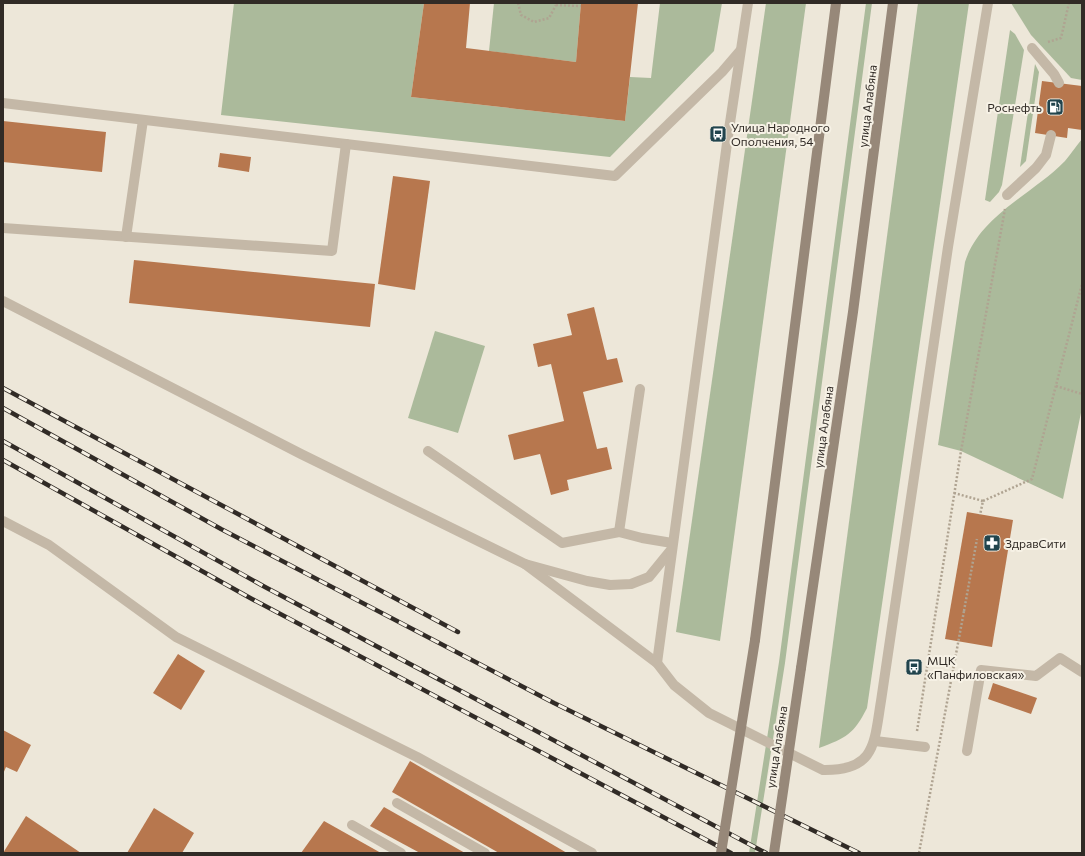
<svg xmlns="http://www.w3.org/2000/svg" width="1085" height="856" font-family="Commissioner,sans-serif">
  <rect width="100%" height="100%" fill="#ede7d9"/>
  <g fill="#abba9b">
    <path d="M234 3H424L411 97 625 121 630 77 651 78 660 3H722L714 51 610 157 221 115Z"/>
    <path d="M494 3H581L576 62 489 51Z"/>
    <path d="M766 3H806L720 641 676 632Z"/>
    <path d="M866 3H872L785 663 755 853H749L779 662Z"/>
    <path d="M918 3H969L867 708C854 734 846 738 819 748Z"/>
    <path d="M1011 3H1082V80L1071 78 1031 35Z"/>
    <path d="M1010 30 1015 34 1024 50 1002 185 999 192 990 202 985 200Z"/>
    <path d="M1035 64 1039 72 1026 161 1020 167Z"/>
    <path d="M1082 139V408L1063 499 961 451 938 445 965 262C980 215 1033 194 1065 161 1071 154 1076 146 1082 139Z"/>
    <path d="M435 331 485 346 458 433 408 418Z"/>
  </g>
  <g fill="#b7774e">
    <path d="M424 3H470L466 48 576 62 581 3H638L625 121 411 97Z"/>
    <path d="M1042 81 1082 86V130L1068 128 1067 138 1035 133Z"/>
    <path d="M3 121 106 132 102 172 3 162Z"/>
    <path d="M220 153 251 157 249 172 218 167Z"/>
    <path d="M393 176 430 181 415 290 378 284Z"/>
    <path d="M134 260 375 284 370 327 129 303Z"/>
    <path d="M594 307 607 360 617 358 623 382 583 392 597 449 607 447 612 469 567 480 569 490 551 495 540 454 514 460 508 435 564 421 551 364 538 367 533 344 572 335 567 314Z"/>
    <path d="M967 512 1013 520 992 647 945 639Z"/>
    <path d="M178 654 205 671 181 710 153 693Z"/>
    <path d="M993 683 1037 698 1031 714 988 699Z"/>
    <path d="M3 730 31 745 17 772 6 767 3 774Z"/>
    <path d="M410 761 567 853H499L392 792Z"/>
    <path d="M384 807 465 853H420L370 826Z"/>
    <path d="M154 808 194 833 182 853H127Z"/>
    <path d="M26 816 81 853H3Z"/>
    <path d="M324 821 381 853H301Z"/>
  </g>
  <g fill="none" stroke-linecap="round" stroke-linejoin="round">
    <g stroke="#afa391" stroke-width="2.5" stroke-dasharray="2 2" stroke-linecap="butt">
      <path d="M518 3 521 15 534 22 549 18 556 5V3"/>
      <path d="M556 5 581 6"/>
      <path d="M1048 42 1061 38 1069 3"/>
      <path d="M1056 386 1082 394"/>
      <path d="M954 493 983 501 980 515"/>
      <path d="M983 501 1032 479 1082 284"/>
      <path d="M964 611 977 539"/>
      <path d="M917 731 961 451 1005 209"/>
    </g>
    <g stroke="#c4b8a7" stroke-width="10">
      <path d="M1032 48 1054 74 1059 83"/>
      <path d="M3 103 615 176 722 72 740 51"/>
      <path d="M1007 195 1036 168 1046 155 1051 135"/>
      <path d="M3 228 332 251 346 144"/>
      <path d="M126 237 143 120"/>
      <path d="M428 451 562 543 619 532 642 538 672 543"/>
      <path d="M3 521 49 545 176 637 417 757 592 853"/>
      <path d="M619 532 640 389"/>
      <path d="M875 741 925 747"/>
      <path d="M967 751 981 670 1036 676 1060 658 1082 672"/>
      <path d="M397 803 485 853"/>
      <path d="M352 825 401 853"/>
    </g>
    <g stroke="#c4b8a7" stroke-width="10">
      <path d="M3 301 301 454 525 564 587 581 610 585 631 584 649 577 671 550"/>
      <path d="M525 564 657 663 674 685 709 713 823 770C876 771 874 743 881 701L948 247 988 3"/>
      <path d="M657 663 728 136 748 3"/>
    </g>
    <g stroke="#978879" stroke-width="10">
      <path d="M755 640 836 3"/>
      <path d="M801 668 853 312 893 3"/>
    </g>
    <g stroke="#312b26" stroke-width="4.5">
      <g id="rail">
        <path d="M3 388 458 632"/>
        <path d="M3 408 221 529 554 703 859 853"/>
        <path d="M3 441 265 587 766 853"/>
        <path d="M3 460 252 599 731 853"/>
      </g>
    </g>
    <use href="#rail" stroke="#f6f1e5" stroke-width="3" stroke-dasharray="9" stroke-linecap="butt"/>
    <path stroke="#afa391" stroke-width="2.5" stroke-dasharray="2 2" stroke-linecap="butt" d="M919 853 964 611"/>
    <g stroke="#978879" stroke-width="10">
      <path d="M721 853 755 640"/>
      <path d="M774 853 801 668"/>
    </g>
  </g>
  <defs>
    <g id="fuel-square" transform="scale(0.9)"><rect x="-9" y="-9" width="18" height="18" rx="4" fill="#21444d" stroke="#f6f1e5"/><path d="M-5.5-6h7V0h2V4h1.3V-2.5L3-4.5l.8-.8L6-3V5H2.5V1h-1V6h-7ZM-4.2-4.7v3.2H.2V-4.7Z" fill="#fff"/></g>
    <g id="bus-square" transform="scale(0.9)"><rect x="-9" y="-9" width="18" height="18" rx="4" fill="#21444d" stroke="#f6f1e5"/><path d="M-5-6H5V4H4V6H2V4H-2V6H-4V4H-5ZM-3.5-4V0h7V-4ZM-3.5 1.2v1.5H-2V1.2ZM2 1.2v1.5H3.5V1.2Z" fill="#fff"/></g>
    <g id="pharmacy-square" transform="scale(0.9)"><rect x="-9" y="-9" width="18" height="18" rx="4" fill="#21444d" stroke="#f6f1e5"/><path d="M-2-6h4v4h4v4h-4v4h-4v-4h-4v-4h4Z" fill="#fff"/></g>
  </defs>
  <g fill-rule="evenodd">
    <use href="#fuel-square" x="1055" y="107"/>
    <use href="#bus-square" x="718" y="134"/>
    <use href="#pharmacy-square" x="992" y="543"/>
    <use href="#bus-square" x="914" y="667"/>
  </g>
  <g text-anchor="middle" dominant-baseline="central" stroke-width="4" stroke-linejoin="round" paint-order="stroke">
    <g font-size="12" fill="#312b26" stroke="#f6f1e5">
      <text transform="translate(867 106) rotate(-83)">улица Алабяна</text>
      <text transform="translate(823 427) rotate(-82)">улица Алабяна</text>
      <text transform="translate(776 747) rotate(-81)">улица Алабяна</text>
    </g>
    <g font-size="12" fill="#312b26" stroke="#f6f1e5" text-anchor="start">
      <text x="1042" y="107" text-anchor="end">Роснефть</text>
      <text x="731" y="127">Улица Народного<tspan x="731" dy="14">Ополчения, 54</tspan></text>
      <text x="1005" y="543">ЗдравСити</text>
      <text x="927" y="660">МЦК<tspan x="927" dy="14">«Панфиловская»</tspan></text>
    </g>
  </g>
  <rect width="1085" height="856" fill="none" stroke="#312b26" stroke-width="8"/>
</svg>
